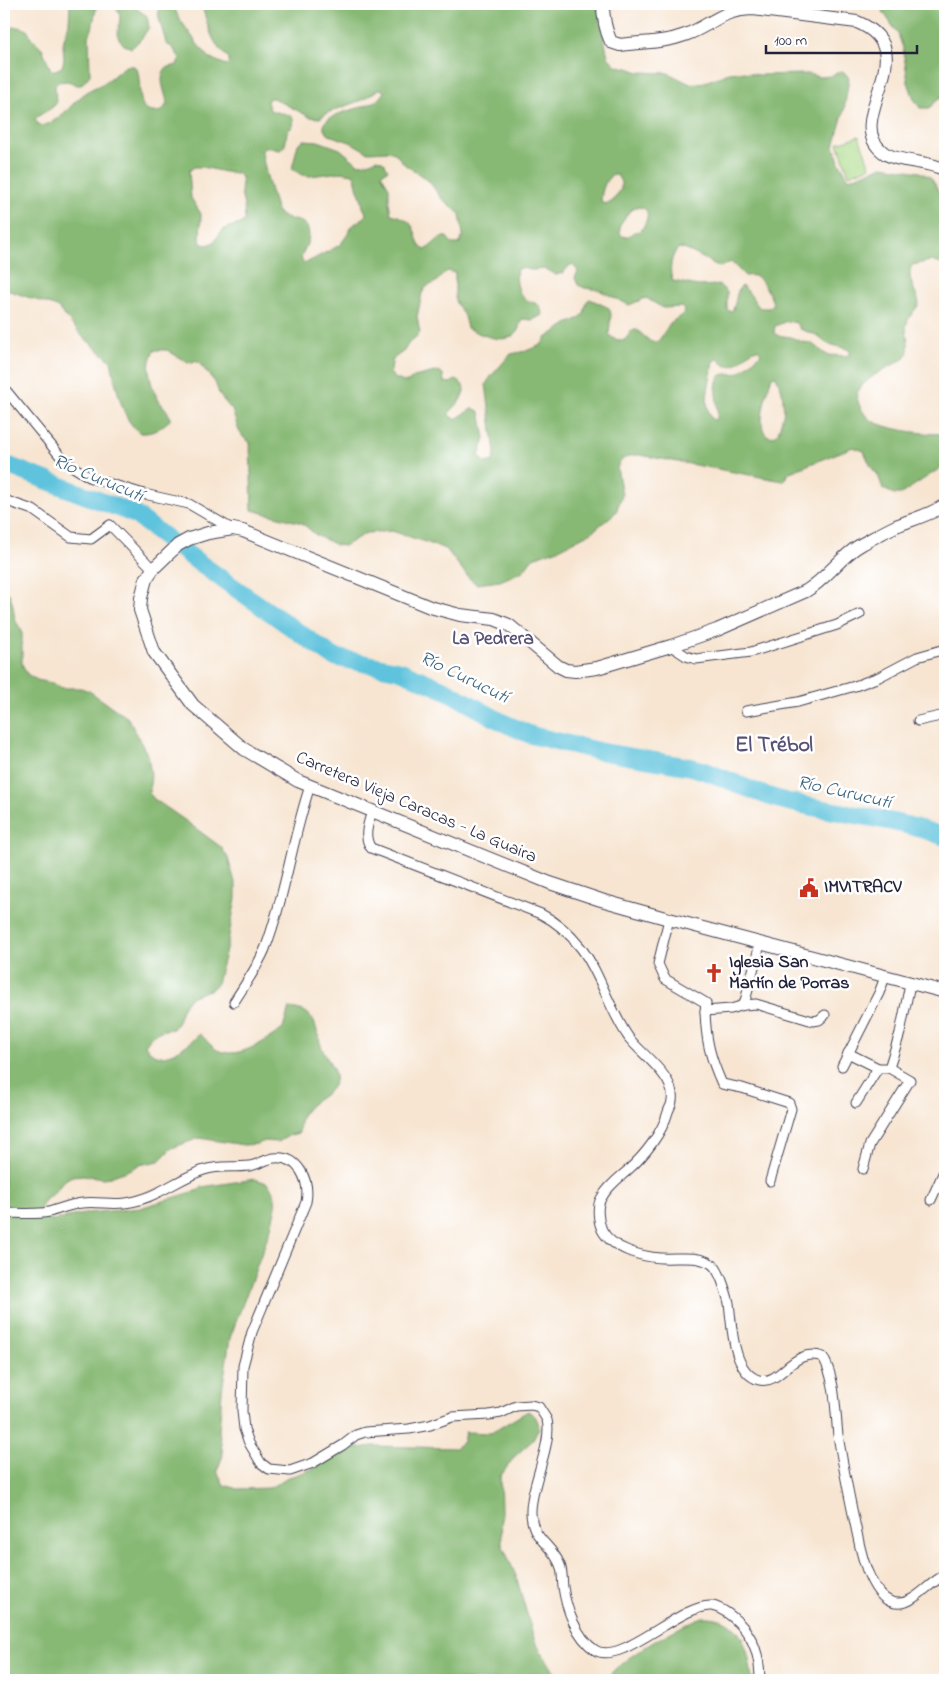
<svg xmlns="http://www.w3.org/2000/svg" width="949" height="1684" font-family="'Indie Flower',sans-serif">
  <rect width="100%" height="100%" fill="#fff"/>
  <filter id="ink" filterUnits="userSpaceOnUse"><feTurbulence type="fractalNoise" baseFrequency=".02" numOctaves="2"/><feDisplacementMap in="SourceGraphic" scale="10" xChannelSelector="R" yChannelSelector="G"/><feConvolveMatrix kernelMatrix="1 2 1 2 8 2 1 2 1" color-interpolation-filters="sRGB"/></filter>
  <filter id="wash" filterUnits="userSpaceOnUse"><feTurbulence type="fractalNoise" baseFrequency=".0096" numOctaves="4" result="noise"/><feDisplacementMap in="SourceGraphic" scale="20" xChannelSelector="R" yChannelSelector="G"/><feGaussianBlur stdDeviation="1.12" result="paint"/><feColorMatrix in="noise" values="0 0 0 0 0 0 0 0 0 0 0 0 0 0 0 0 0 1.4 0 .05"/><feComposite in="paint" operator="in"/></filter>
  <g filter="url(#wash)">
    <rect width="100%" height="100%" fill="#f7e5d1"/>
    <path fill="#aad987" stroke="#667e61" d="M859 136 870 167 849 175 838 143Z"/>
    <g fill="#87b974" stroke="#546e58" fill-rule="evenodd">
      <path d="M70 4H97L92 29 89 36 90 75 81 85H77L68 81 57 82 55 86 56 104C48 112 42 112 35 119L39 126C58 124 69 106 83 95 89 89 97 87 104 83 112 78 118 71 126 66H134L137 69C143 85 133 119 162 111L167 104C166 91 157 80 166 68L177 65 180 58 172 47 166 44C164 31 156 18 159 4H175L176 12 179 18 198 45 210 58 226 65 229 62V58C210 43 209 26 201 4H597L608 57 617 66 628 68 639 72 668 73 690 84 705 82 729 73 743 72 759 75 808 74 820 77 831 76 837 72H844L849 78 844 110 834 146 839 162 849 179 883 166 920 172 930 177 935 184 942 199 943 214 940 220 943 231 945 232V265L931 261 912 265C905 278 917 291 919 304 914 312 905 320 906 330 907 339 911 349 905 358 892 366 862 378 857 394 856 398 857 398 858 401 860 408 865 416 871 420 883 429 931 436 945 433V465L901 494H894L883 489 878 475 871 467 864 451 853 447 790 472 783 481 640 455C629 455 621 457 617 468L622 495 616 512 592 532 561 548 533 558 523 571 500 581 476 584 468 577 446 549 392 531 366 533 344 546 336 545 316 535 302 523 252 510 250 442 244 438 239 431 232 410 220 396 215 382 199 363 195 361 188 363 167 350H155C145 362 150 385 157 397 161 406 170 410 170 420 160 428 154 434 140 433 138 431 134 428 132 425 121 413 114 377 111 361L82 336 57 307 4 289V28L17 27 23 28 27 30 31 37 42 48 50 68 53 71 62 67 64 60 63 43 69 23ZM379 89 383 90 384 93C375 110 337 108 324 123V130L329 135 350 142 368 152 388 151 395 153 404 164 429 181 441 198 460 214 463 235 459 244H452L447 237H441L426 250C410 245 425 221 391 214L389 202V187L381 174 388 170 384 162 377 159 368 163 358 164 340 149 318 141 304 140 298 144 297 148 292 169 302 175 310 176 341 172 353 174 355 177 358 190 361 197 363 207 366 213 365 217 350 227 348 234 340 245 306 263 303 262 301 258C305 245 314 237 305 224 297 219 286 220 279 214 275 209 261 157 262 150L265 147 280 150C288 145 285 140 287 132L292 127 294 119C288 111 280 115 270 110L267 102 269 98H273L310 117 320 118 327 113 364 99ZM194 167C209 166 223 174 238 173L242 179 241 194 244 205 245 220C239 226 234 225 227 228 216 232 217 248 202 244L200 241 201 214 191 198 189 171ZM612 175H617L621 182V189L612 202 603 204 601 200C602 191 604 181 612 175ZM635 207C654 206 647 221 641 231L634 232 627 237 622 236 620 233V225C626 219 626 212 635 207ZM679 248C687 248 711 263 720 267L731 262 745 276C748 276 751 275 754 276 762 277 772 298 773 304L769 308H760C753 301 749 289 741 286 735 293 737 303 732 311H729L727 309V292L719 285 698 286 673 281C668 273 671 253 679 248ZM570 265H573L578 271 575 278 578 285 585 288 599 290 629 305 646 298 663 308 681 307 684 310 683 314 670 323 658 342H651L637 330H632L625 340C618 340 613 340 609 334L611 314 609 308 590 299 587 301 584 314 578 319 567 324 546 338 541 345 526 351 511 354 492 375 486 384 495 453 493 461 486 463 479 456 485 438 480 412 473 408 456 419 449 416V413C457 405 474 388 456 380L450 383 444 382 443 374 439 371 414 377 408 382H404L394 378 390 373 393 359 404 351 408 344 420 333 417 317 422 293 426 287 436 282 447 271 455 273V301L464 316 467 328C480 334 504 346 516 333 520 329 519 324 522 319L533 320 542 315C541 298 530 306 523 297 517 291 515 277 517 269L521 268 531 270 546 269 556 275 563 273ZM787 321 796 323 800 329 816 335 826 343 847 349 851 352 847 356 827 355 811 343 802 342 791 337 776 335 774 332 775 326ZM758 349 761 353C758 356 743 371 740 372 732 377 720 369 717 382 714 395 719 406 717 418L714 420 712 419C701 402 712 379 713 361L718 359 726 366C743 367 745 350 758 349ZM776 376 782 391 784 411 778 433C775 436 771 438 767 435 755 427 768 388 772 377Z"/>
      <path d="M112 4H133L137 9 147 16 149 27 142 38 132 48 124 45 118 37C117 22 126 15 112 4Z"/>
      <path d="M878 4H945V93L929 108H920L914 99 908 82 903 48 898 34Z"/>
      <path d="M4 588 10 595 13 606 15 620 22 631V664L27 674 37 680 52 683 62 688H81L89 691 128 718 148 756 151 775 149 793 154 799 183 819 221 847 228 858 236 886V898L227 946 217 983 212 989 193 996 187 1001 182 1009 178 1022 173 1029C159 1030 153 1033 145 1045 159 1070 186 1046 200 1034 205 1038 209 1044 214 1048 235 1063 265 1041 283 1029L289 1008C296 1009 306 1010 310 1016 317 1023 318 1039 322 1048 326 1057 337 1071 335 1081 331 1096 310 1100 303 1114 299 1120 300 1126 299 1133L290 1135 278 1142 265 1141 257 1144 244 1145 199 1138 172 1148 159 1161 139 1165 132 1169 110 1177 103 1178 83 1175 72 1176 65 1180 53 1194 45 1200 40 1209V1214L47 1219 54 1220 88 1213 140 1208 199 1190 202 1187 255 1179 267 1183 274 1192 276 1206 271 1228 230 1338 222 1391 219 1431 223 1455 217 1471 224 1485 237 1489 270 1488 286 1478 313 1469 344 1450 373 1446 455 1448 463 1442 465 1432 491 1433 528 1411 535 1416 538 1422 539 1428 533 1440 514 1457 500 1477 502 1544 516 1576 535 1642 560 1680H4Z"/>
      <path d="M702 1617C741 1615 749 1648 752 1680H606C618 1659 678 1627 702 1617Z"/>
    </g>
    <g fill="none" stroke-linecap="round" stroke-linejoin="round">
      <path stroke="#5fc3dd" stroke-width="18" d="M4 464 134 514 202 565 334 657 401 671 447 691 502 722 531 735 598 751 691 767C722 775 750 792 781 800 835 814 893 817 945 837"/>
    </g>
  </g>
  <g filter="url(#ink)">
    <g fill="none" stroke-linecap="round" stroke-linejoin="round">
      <g stroke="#423f52" stroke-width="11">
        <g id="street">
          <path d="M4 388 65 462 91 478 144 494 189 504 232 529"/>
          <path d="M4 500 33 510 71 537 91 539 110 525 153 569"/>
          <path d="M671 646 686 656 696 659 751 652 837 625 860 614"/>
          <path d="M746 711 798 702 855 686 879 677 917 657 945 649"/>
          <path d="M918 721 945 715"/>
          <path d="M372 811C368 824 363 837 371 848L541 914C557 922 570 934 581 948 601 974 609 1010 629 1038 642 1055 676 1077 672 1101 672 1105 669 1108 668 1112 662 1133 645 1155 628 1170 619 1178 608 1186 602 1197 596 1205 598 1221 602 1230 612 1249 642 1257 661 1258 677 1259 696 1255 710 1263 716 1266 718 1272 721 1278 724 1286 727 1294 729 1303 732 1325 732 1372 759 1380 781 1386 792 1346 823 1357 836 1380 835 1409 838 1435 844 1473 852 1510 860 1547 865 1568 879 1616 910 1600 922 1594 931 1582 945 1575"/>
          <path d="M669 919 658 964 665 979 706 1003 705 1011 731 1009 744 1005 756 1004 813 1021 819 1020 825 1015"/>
          <path d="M234 1002C244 986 257 968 265 949 285 897 292 839 310 786"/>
          <path d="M744 1005 760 944"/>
          <path d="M705 1011C706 1041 710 1057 722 1084L742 1088 789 1103 791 1109 770 1181"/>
          <path d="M848 1053 878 1068"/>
          <path d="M842 1066 879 993 885 977"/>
          <path d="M856 1103 878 1068H889"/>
          <path d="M863 1169 870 1144 910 1080 889 1068 900 1033 910 984"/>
          <path d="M931 1200 945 1169"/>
          <path d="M4 1213C19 1213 34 1215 49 1212 60 1209 71 1204 82 1203 98 1201 115 1206 131 1202 158 1197 179 1178 204 1170 219 1165 234 1168 249 1166 258 1165 265 1159 274 1158 299 1155 310 1181 306 1202L252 1332 243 1366 242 1411 244 1429 249 1443 261 1463 269 1469 290 1471 313 1463 343 1445 356 1435 365 1432 409 1429 430 1425 452 1417 489 1415 501 1413 516 1406 531 1405 539 1407C541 1411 545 1416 547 1420 553 1443 530 1487 531 1513 532 1540 552 1544 560 1565 563 1572 562 1580 563 1587 566 1608 576 1637 595 1650 621 1667 681 1603 712 1606 723 1608 733 1617 740 1624 755 1639 760 1660 760 1680"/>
        </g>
      </g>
      <g stroke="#423f52" stroke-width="14">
        <g id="secondary">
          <path d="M603 4C603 18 605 29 611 42L620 45C642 42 664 43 685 35 713 25 719 10 753 9L857 22C928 52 840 119 883 152 897 163 927 160 945 170"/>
          <path d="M945 505C930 515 913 519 896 526 885 531 873 538 862 544 840 556 828 578 806 591L717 630 671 646 597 668 575 671 566 670 558 666 509 625 494 619 460 615 430 607 243 531 233 529 208 533 189 539 178 545 153 569 146 579 141 598 140 610 154 652 193 705 244 749 298 781 550 883 601 900 669 919 945 992"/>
        </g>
      </g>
      <use href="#street" stroke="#fff" stroke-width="9"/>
      <use href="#secondary" stroke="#fff" stroke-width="12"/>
    </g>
  </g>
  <defs>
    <g id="civic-bare" transform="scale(1.5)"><path d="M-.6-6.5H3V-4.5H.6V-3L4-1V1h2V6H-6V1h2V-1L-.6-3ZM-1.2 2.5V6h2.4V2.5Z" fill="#c8321e" stroke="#fff" stroke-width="2.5" paint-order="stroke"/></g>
    <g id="church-bare" transform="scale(1.5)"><path d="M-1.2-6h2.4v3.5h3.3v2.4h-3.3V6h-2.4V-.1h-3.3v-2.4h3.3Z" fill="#c8321e" stroke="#fff" stroke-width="2.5" paint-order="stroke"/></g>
  </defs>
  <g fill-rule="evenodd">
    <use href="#civic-bare" x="809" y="888"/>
    <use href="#church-bare" x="714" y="973"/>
  </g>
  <g text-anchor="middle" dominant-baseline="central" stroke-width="5" stroke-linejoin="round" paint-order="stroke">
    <g font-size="18" fill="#22223b" stroke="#fff">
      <text transform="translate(416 808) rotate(23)">Carretera Vieja Caracas - La Guaira</text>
    </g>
    <g font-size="18" font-weight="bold" fill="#22223b" stroke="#fff" text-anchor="start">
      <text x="824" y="888">IMVITRACV</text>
      <text x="729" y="963">Iglesia San<tspan x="729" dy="21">Martín de Porras</tspan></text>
    </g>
    <g font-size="19" font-style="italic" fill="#3a627c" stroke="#fff">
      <text transform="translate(98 479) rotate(23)">Río Curucutí</text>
      <text transform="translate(464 678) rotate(26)">Río Curucutí</text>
      <text transform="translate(844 793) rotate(13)">Río Curucutí</text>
    </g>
    <g font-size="19" font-weight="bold" fill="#575275" stroke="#fff">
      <text x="493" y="639">La Pedrera</text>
    </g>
    <g font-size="22" font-weight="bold" fill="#575275" stroke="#fff">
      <text x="774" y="746">El Trébol</text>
    </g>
  </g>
  <rect width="949" height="1684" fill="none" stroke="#fff" stroke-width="20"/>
  <path d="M766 45v8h151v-8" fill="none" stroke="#22223b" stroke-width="2.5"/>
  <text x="774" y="45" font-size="15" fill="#22223b" stroke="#ffffff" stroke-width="4" paint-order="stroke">100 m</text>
</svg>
